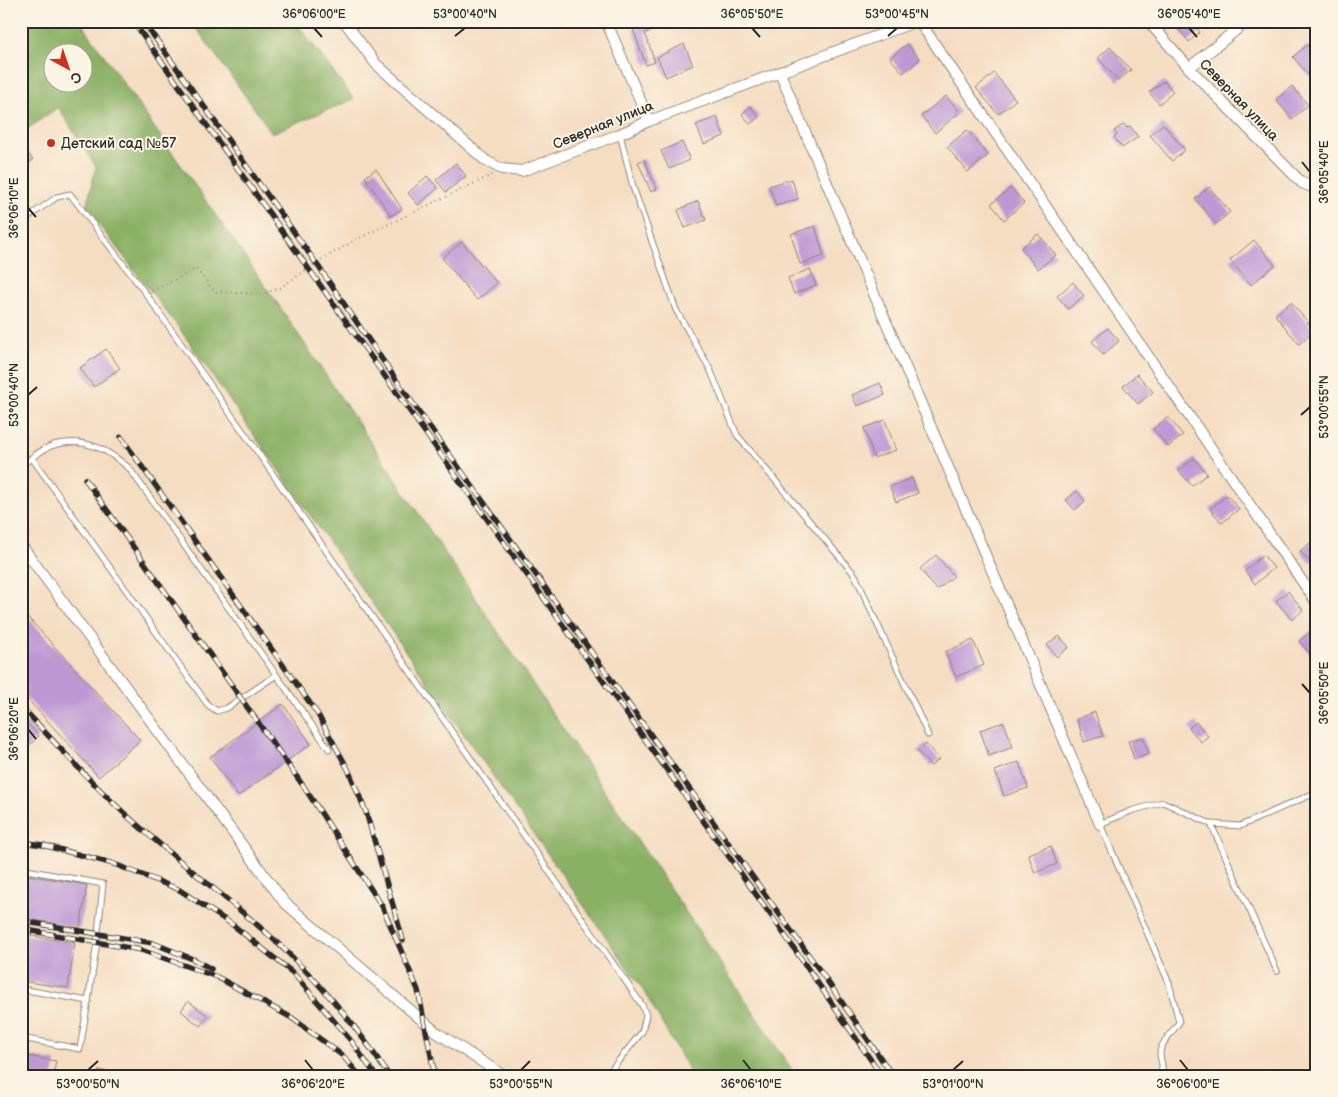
<svg xmlns="http://www.w3.org/2000/svg" width="1338" height="1097" font-family="'Balsamiq Sans',sans-serif">
  <rect width="100%" height="100%" fill="#fcf5e5"/>
  <filter id="ink" filterUnits="userSpaceOnUse"><feTurbulence type="fractalNoise" baseFrequency=".02" numOctaves="2"/><feDisplacementMap in="SourceGraphic" scale="10" xChannelSelector="R" yChannelSelector="G"/><feConvolveMatrix kernelMatrix="1 2 1 2 8 2 1 2 1" color-interpolation-filters="sRGB"/></filter>
  <filter id="wash" filterUnits="userSpaceOnUse"><feTurbulence type="fractalNoise" baseFrequency=".0096" numOctaves="4" result="noise"/><feDisplacementMap in="SourceGraphic" scale="20" xChannelSelector="R" yChannelSelector="G"/><feGaussianBlur stdDeviation="1.12" result="paint"/><feColorMatrix in="noise" values="0 0 0 0 0 0 0 0 0 0 0 0 0 0 0 0 0 1.4 0 .05"/><feComposite in="paint" operator="in"/></filter>
  <g filter="url(#wash)">
    <rect width="100%" height="100%" fill="#f5ddc2"/>
    <g fill="#8ab065" stroke="#5a6e48" fill-rule="evenodd">
      <path d="M21 21H80L282 310 796 1076H692L643 990 179 328 86 208 96 167 58 107 29 128 21 125ZM52 52H82V82H52Z"/>
      <path d="M191 21H295L354 99 272 133Z"/>
    </g>
    <g id="blocks">
      <g fill="#bd99d4">
        <path d="M1172 21H1191L1200 32 1189 42Z"/>
        <path d="M654 22 656 29 645 33 655 62 646 65 633 29Z"/>
        <path d="M684 44 693 65 666 77 657 57Z"/>
        <path d="M907 44 920 59 903 73 890 58Z"/>
        <path d="M1307 45 1317 56V73L1311 78 1293 57Z"/>
        <path d="M1110 47 1131 70 1118 81 1098 58Z"/>
        <path d="M994 73 1016 100 998 114 976 88Z"/>
        <path d="M1164 81 1173 92 1159 104 1149 92Z"/>
        <path d="M1292 86 1308 105 1292 119 1276 100Z"/>
        <path d="M946 96 960 112 935 133 921 116Z"/>
        <path d="M750 106 759 117 750 124 742 114Z"/>
        <path d="M717 117 724 136 704 144 696 125Z"/>
        <path d="M1124 124 1127 128 1130 126 1138 137 1122 148 1114 137 1117 135 1114 131Z"/>
        <path d="M1163 124 1185 150 1172 161 1150 135Z"/>
        <path d="M967 130 988 155 968 172 947 147Z"/>
        <path d="M682 142 690 160 669 169 661 151Z"/>
        <path d="M21 144 33 160 21 169Z"/>
        <path d="M644 159 657 189 651 192 638 162Z"/>
        <path d="M456 163 466 176 446 192 436 180Z"/>
        <path d="M376 169 402 209 391 216 365 177Z"/>
        <path d="M427 176 438 188 418 205 408 193Z"/>
        <path d="M792 179 798 199 776 206 769 186Z"/>
        <path d="M1209 187 1230 212 1216 224 1195 199Z"/>
        <path d="M1011 188 1024 203 1004 220 991 204Z"/>
        <path d="M698 201 706 220 685 228 678 210Z"/>
        <path d="M815 226 824 256 800 264 791 234Z"/>
        <path d="M1038 234 1056 255 1038 269 1021 248Z"/>
        <path d="M1254 240 1275 265 1251 285 1230 260Z"/>
        <path d="M462 242 497 283 477 300 442 258Z"/>
        <path d="M810 269 816 285 794 294 788 278Z"/>
        <path d="M1073 282 1084 296 1068 309 1057 296Z"/>
        <path d="M1291 302 1315 331 1299 344 1275 315Z"/>
        <path d="M1108 328 1119 341 1103 355 1092 341Z"/>
        <path d="M106 349 120 368 94 387 80 368Z"/>
        <path d="M1137 374 1153 392 1138 404 1123 386Z"/>
        <path d="M880 383 885 395 857 406 852 395Z"/>
        <path d="M1168 417 1183 435 1168 447 1153 429Z"/>
        <path d="M885 420 896 450 874 458 864 428Z"/>
        <path d="M1194 458 1207 474 1192 486 1179 471Z"/>
        <path d="M912 478 918 493 896 502 890 487Z"/>
        <path d="M1077 491 1085 501 1075 510 1066 500Z"/>
        <path d="M1227 495 1239 509 1222 523 1210 509Z"/>
        <path d="M1314 540 1317 543V558L1311 563 1300 551Z"/>
        <path d="M936 555 954 576 937 590 920 569Z"/>
        <path d="M1263 555 1274 568 1255 584 1245 571Z"/>
        <path d="M1288 591 1303 610 1292 620 1276 601Z"/>
        <path d="M21 610 140 740 99 777 21 692Z"/>
        <path d="M1315 628 1317 630V659L1315 660 1299 641Z"/>
        <path d="M1059 636 1069 647 1057 657 1047 645Z"/>
        <path d="M973 640 984 665 956 677 945 652Z"/>
        <path d="M283 704 311 744 238 796 210 757Z"/>
        <path d="M1095 712 1103 736 1084 742 1077 719Z"/>
        <path d="M21 717 39 736 21 753Z"/>
        <path d="M1004 722 1013 747 989 756 980 730Z"/>
        <path d="M1196 722 1208 736 1201 742 1189 728Z"/>
        <path d="M1143 737 1149 754 1134 759 1128 741Z"/>
        <path d="M926 744 939 759 931 766 917 751Z"/>
        <path d="M1019 762 1028 788 1004 796 995 771Z"/>
        <path d="M1051 846 1057 864 1035 873 1028 854Z"/>
        <path d="M21 874 87 885 80 928 21 918Z"/>
        <path d="M21 934 75 943 68 988 21 981Z"/>
        <path d="M188 1001 208 1016 200 1026 181 1011Z"/>
        <path d="M22 1055 56 1061 53 1076H21Z"/>
        <path d="M99 1070 122 1075V1076H98Z"/>
      </g>
    </g>
  </g>
  <g filter="url(#ink)">
    <use href="#blocks" fill-opacity="0" stroke="#908476" stroke-width="1"/>
    <g fill="none" stroke-linecap="round" stroke-linejoin="round">
      <g stroke="#908476" stroke-width="7">
        <g id="service">
          <path d="M620 134 633 187 676 310 710 369 737 435 855 575 928 735"/>
          <path d="M21 222 57 197 70 194 146 294 254 447 642 1005 646 1015 642 1032 606 1076"/>
          <path d="M32 458 208 705 217 711 227 708 275 676"/>
          <path d="M21 466C31 458 46 446 58 444 87 438 108 450 129 468L329 749"/>
          <path d="M1211 824 1277 971"/>
          <path d="M21 869 103 884 97 942 88 1001"/>
          <path d="M21 989 88 1001 80 1049 21 1038"/>
          <path d="M1158 1076C1166 1068 1160 1062 1160 1053 1160 1043 1174 1031 1179 1022L1169 983 1100 824 1131 811 1163 802 1211 824 1240 826 1317 792"/>
        </g>
      </g>
      <g stroke="#908476" stroke-width="12">
        <g id="minor">
          <path d="M344 21 376 64 486 161 502 169 522 171 620 134 649 121 917 21"/>
          <path d="M606 21 649 121"/>
          <path d="M919 21 1317 603"/>
          <path d="M1148 21 1189 68 1302 183 1317 189"/>
          <path d="M1189 68 1247 21"/>
          <path d="M780 73 1100 824"/>
          <path d="M21 545 284 902 436 1032 504 1076"/>
        </g>
      </g>
      <path stroke="#908476" stroke-width="2" stroke-dasharray="1 4" stroke-linecap="butt" d="M152 291 196 269 215 292 263 294 280 288 316 263 357 239 492 175"/>
      <use href="#service" stroke="#fff" stroke-width="5"/>
      <use href="#minor" stroke="#fff" stroke-width="10"/>
      <g stroke="#2b2b2b" stroke-width="5.5">
        <g id="rail">
          <path d="M133 21 396 392 775 921 882 1076"/>
          <path d="M143 21 316 263 399 384 823 975 893 1076"/>
          <path d="M121 437 317 713 348 769 366 812 403 940"/>
          <path d="M85 479 304 787 382 906 418 990 435 1076"/>
          <path d="M21 706C54 742 87 779 124 813 170 855 221 893 269 935 314 976 356 1024 389 1076"/>
          <path d="M21 842 43 845 114 864 178 889 233 925 293 973 352 1042 376 1076"/>
          <path d="M21 921 153 943 195 960 211 969"/>
          <path d="M21 929 141 950 217 977 292 1018 343 1056 360 1076"/>
        </g>
      </g>
      <use href="#rail" stroke="#fcf5e5" stroke-width="4" stroke-dasharray="11" stroke-linecap="butt"/>
    </g>
  </g>
  <path fill="none" stroke="#2b2b2b" stroke-width="2" d="M314 28 322 37M752 28 760 37M1189 28 1197 37M455 36 465 28M888 36 897 28M1302 162 1310 172M28 208 36 217M28 395 37 387M1301 415 1310 407M1302 684 1310 693M28 729 36 739M305 1060 313 1070M743 1060 751 1070M1180 1060 1188 1070M88 1070 98 1061M521 1070 530 1061M953 1070 963 1061"/>
  <circle fill="#c8321e" stroke="#fcf5e5" stroke-width="2" cx="51" cy="143" r="5"/>
  <g text-anchor="middle" dominant-baseline="central" stroke-width="4" stroke-linejoin="round" paint-order="stroke">
    <g font-size="14" fill="#2b2b2b" stroke="#fcf5e5">
      <text transform="translate(1239 100) rotate(46)">Северная улица</text>
      <text transform="translate(603 125) rotate(-22)">Северная улица</text>
    </g>
    <g font-size="14" fill="#2b2b2b" stroke="#fcf5e5" text-anchor="start">
      <text x="61" y="143">Детский сад №57</text>
    </g>
  </g>
  <rect width="1338" height="1097" fill="none" stroke="#fcf5e5" stroke-width="55"/>
  <g transform="translate(68 68) rotate(140)"><circle r="24" fill="#fcf5e5" stroke="#a8a49b"/>
  <path d="M0-4L9 19L0 12L-9 19Z" fill="#c8321e"/>
  <text y="-8" font-size="14" font-weight="bold" text-anchor="middle" fill="#2b2b2b">С</text>
  </g>
  <rect x="28" y="28" width="1282" height="1042" fill="none" stroke="#2b2b2b" stroke-width="2"/>
  <g font-size="12" text-anchor="middle" fill="#2b2b2b">
    <text x="314" y="18">36°06'00"E</text>
    <text x="465" y="18">53°00'40"N</text>
    <text x="752" y="18">36°05'50"E</text>
    <text x="897" y="18">53°00'45"N</text>
    <text x="1189" y="18">36°05'40"E</text>
    <text transform="translate(1324 172) rotate(-90)" y="4">36°05'40"E</text>
    <text transform="translate(14 208) rotate(-90)" y="4">36°06'10"E</text>
    <text transform="translate(14 395) rotate(-90)" y="4">53°00'40"N</text>
    <text transform="translate(1324 407) rotate(-90)" y="4">53°00'55"N</text>
    <text transform="translate(1324 693) rotate(-90)" y="4">36°05'50"E</text>
    <text transform="translate(14 729) rotate(-90)" y="4">36°06'20"E</text>
    <text x="88" y="1088">53°00'50"N</text>
    <text x="313" y="1088">36°06'20"E</text>
    <text x="521" y="1088">53°00'55"N</text>
    <text x="751" y="1088">36°06'10"E</text>
    <text x="953" y="1088">53°01'00"N</text>
    <text x="1188" y="1088">36°06'00"E</text>
  </g>
</svg>
